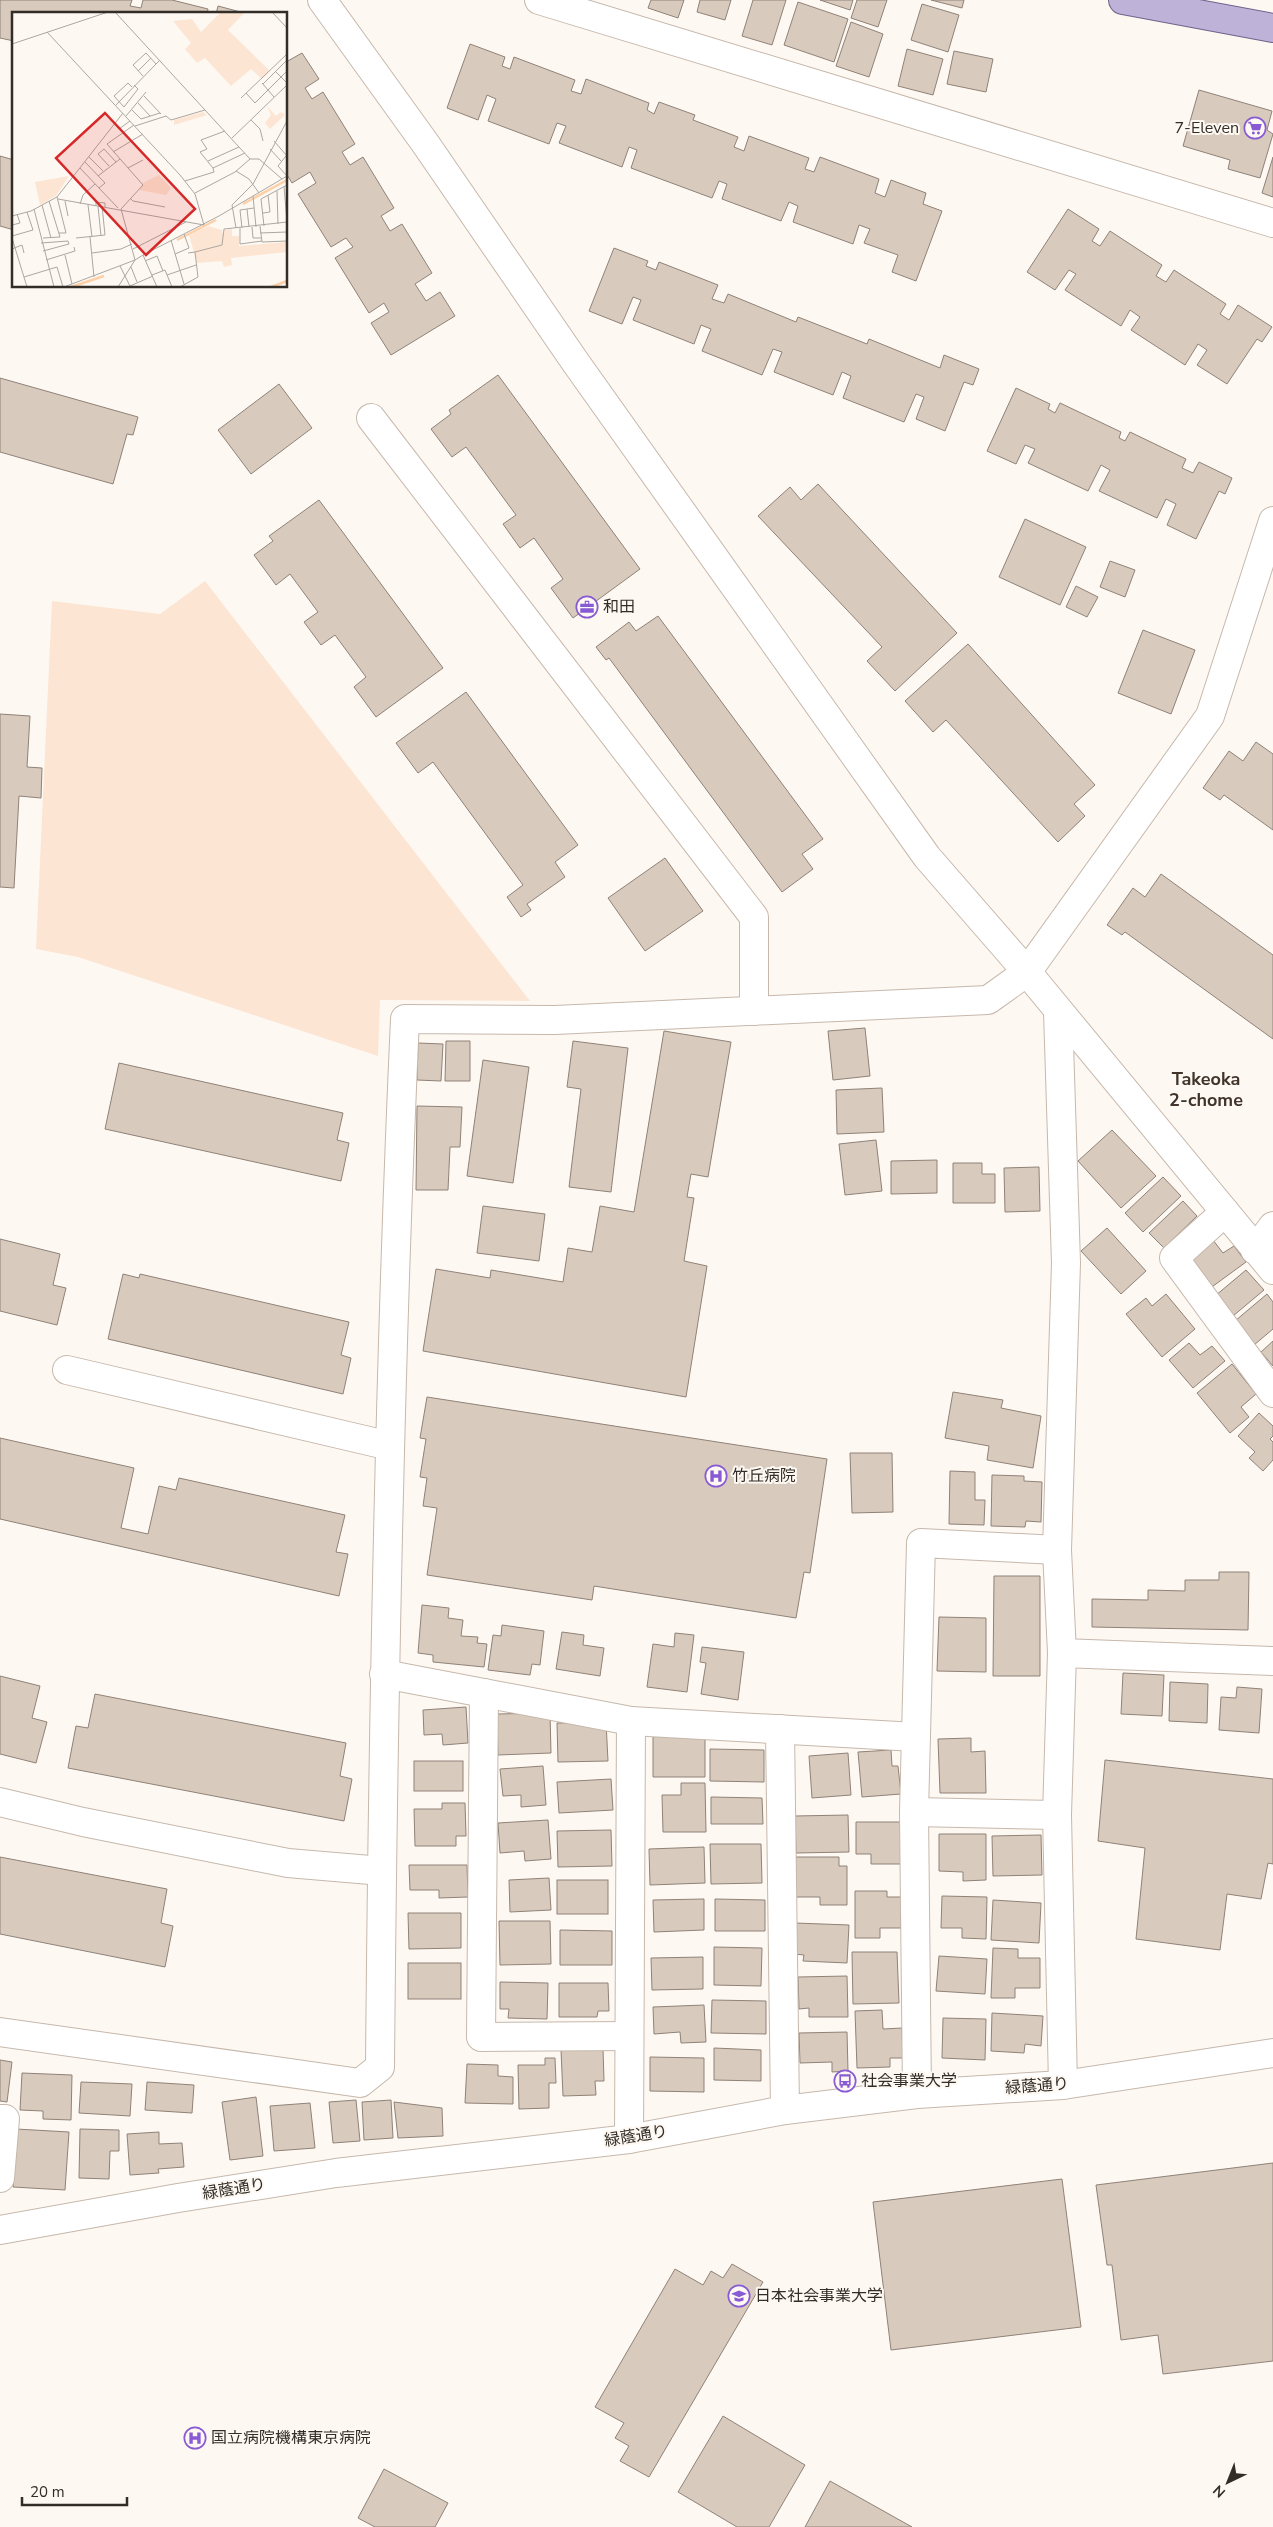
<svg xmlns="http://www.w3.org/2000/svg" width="1273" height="2527" font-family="'Nunito Sans','Noto Sans JP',sans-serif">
  <rect width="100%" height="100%" fill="#fef8f3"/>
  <path fill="#fce5d3" d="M205 581 530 1001 380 1000 378 1056 78 957 36 949 52 601 160 614Z"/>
  <g fill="#d9cabe" stroke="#8f8277">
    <path d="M0 0H132L130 6 141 8 143 0H172L208 9 207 14H14V41L0 38Z"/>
    <path d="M651 0H684L678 18 648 8Z"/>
    <path d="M700 0H731L725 20 697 12Z"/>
    <path d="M753 0H786L772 45 742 36Z"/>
    <path d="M820 0H853L850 10Z"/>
    <path d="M857 0H887L878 27 851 18Z"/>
    <path d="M931 0H964L962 8Z"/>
    <path d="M798 2 848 19 834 62 784 45Z"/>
    <path d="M922 4 959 15 948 52 911 40Z"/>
    <path d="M218 6 248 14H216Z"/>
    <path d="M851 22 883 34 869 77 836 66Z"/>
    <path d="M470 44 505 57 502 66 510 69 514 57 575 80 571 91 581 94 586 79 649 103 647 110 654 114 659 102 695 115 693 120 738 137 734 147 744 151 749 136 809 158 805 169 814 172 820 157 879 179 875 193 885 197 891 180 926 193 923 204 942 211 916 281 892 272 898 255 864 243 870 229 859 225 853 244 793 222 798 206 789 202 781 221 722 199 727 184 719 181 712 198 631 168 637 150 629 147 622 167 559 143 566 126 557 123 549 144 488 121 496 99 487 95 478 120 447 108Z"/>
    <path d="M907 49 943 59 933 95 898 86Z"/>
    <path d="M954 51 993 59 986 92 947 84Z"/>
    <path d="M302 53 319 79 305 88 312 99 323 92 355 144 342 152 350 165 363 157 394 208 381 216 390 231 402 224 432 273 415 284 426 301 440 292 455 316 391 355 371 323 389 312 384 303 369 313 335 258 353 247 346 238 331 247 298 194 316 183 310 172 292 183 286 173V62Z"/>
    <path d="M1199 90 1272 111 1267 130 1273 134 1260 178 1228 169 1230 160 1183 146Z"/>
    <path d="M0 156 14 160V230L0 226Z"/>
    <path d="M1273 157V197L1262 193Z"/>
    <path d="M1068 209 1099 229 1092 241 1100 246 1110 231 1162 265 1156 276 1166 282 1174 270 1226 304 1220 314 1229 320 1238 305 1272 327 1262 342 1257 339 1227 384 1197 365 1207 350 1198 344 1185 365 1131 330 1140 317 1130 310 1121 326 1065 290 1076 274 1069 270 1055 290 1027 272Z"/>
    <path d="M614 248 648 261 646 266 656 270 659 262 718 285 712 299 724 303 728 294 796 322 798 317 867 344 869 339 940 368 944 355 979 369 973 385 964 382 945 431 916 419 924 397 916 394 904 422 843 398 851 376 842 372 833 395 774 372 782 352 773 349 762 375 702 351 711 329 701 325 694 344 633 320 641 300 633 297 622 324 589 311Z"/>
    <path d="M498 375 640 569 573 618 551 588 563 579 534 538 520 548 503 524 516 515 466 447 452 457 431 429 451 414 449 410Z"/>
    <path d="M0 378 138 417 133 435 127 434 113 484 0 452Z"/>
    <path d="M279 384 312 428 251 474 218 430Z"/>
    <path d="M1016 388 1050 404 1048 409 1055 413 1060 403 1121 432 1119 438 1125 441 1130 432 1186 459 1182 468 1193 473 1199 462 1232 478 1225 494 1219 491 1196 539 1167 525 1176 504 1166 499 1157 518 1099 491 1110 470 1101 465 1088 491 1028 463 1035 449 1025 445 1016 464 987 451Z"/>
    <path d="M818 484 957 633 895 691 867 661 882 647 758 516 790 487 801 500Z"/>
    <path d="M319 500 443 668 376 717 354 687 366 677 335 635 321 645 304 622 318 612 290 574 276 585 254 555 273 541 269 536Z"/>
    <path d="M1025 519 1086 547 1060 605 999 577Z"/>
    <path d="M1110 561 1135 570 1125 597 1100 587Z"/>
    <path d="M1076 586 1098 597 1087 617 1066 607Z"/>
    <path d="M658 616 823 839 802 854 813 869 782 892 609 658 606 660 596 647 629 622 636 631Z"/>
    <path d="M1143 630 1195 650 1171 714 1118 693Z"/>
    <path d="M968 644 1095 785 1074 804 1085 816 1058 842 946 720 933 732 905 701Z"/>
    <path d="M466 692 578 845 555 862 565 877 527 904 531 910 521 917 507 897 523 885 433 762 418 773 396 743Z"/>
    <path d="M0 714 30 716 27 767 42 768 41 798 19 796 14 888 0 887Z"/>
    <path d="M1256 742 1273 754V830L1224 795 1220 800 1203 788 1229 751 1243 761Z"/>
    <path d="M665 858 703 911 645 951 608 898Z"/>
    <path d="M1161 874 1273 955V1039L1125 932 1122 935 1107 925 1133 888 1145 897Z"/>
    <path d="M865 1028 870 1076 833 1080 828 1031Z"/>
    <path d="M664 1031 731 1042 708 1177 691 1174 687 1197 694 1198 684 1261 707 1266 686 1397 423 1351 436 1269 490 1278 491 1270 563 1282 568 1248 592 1252 600 1206 634 1212Z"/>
    <path d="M446 1041H470V1081H445Z"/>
    <path d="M573 1041 628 1048 611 1192 569 1187 581 1089 567 1087Z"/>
    <path d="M418 1043 443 1044 441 1081 417 1080Z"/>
    <path d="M483 1060 529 1067 513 1183 467 1176Z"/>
    <path d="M119 1063 343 1113 337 1140 349 1143 341 1181 105 1129Z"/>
    <path d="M882 1088 884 1132 837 1134 836 1090Z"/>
    <path d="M417 1106 462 1107 460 1147H450L448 1190H416Z"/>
    <path d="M1112 1130 1156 1176 1121 1208 1078 1161Z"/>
    <path d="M876 1140 882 1191 845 1195 839 1144Z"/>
    <path d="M937 1160V1193L891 1194V1161Z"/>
    <path d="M953 1163H982V1174H995V1203H953Z"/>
    <path d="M1039 1167 1040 1211 1005 1212 1004 1168Z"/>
    <path d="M1163 1177 1181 1196 1143 1232 1125 1213Z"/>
    <path d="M1183 1201 1197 1216 1164 1248 1149 1233Z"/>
    <path d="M483 1206 545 1214 539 1261 477 1253Z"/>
    <path d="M1107 1228 1146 1271 1121 1294 1081 1251Z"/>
    <path d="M0 1239 60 1254 53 1285 66 1288 57 1325 0 1311Z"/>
    <path d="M1213 1240 1223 1253 1234 1246 1246 1262 1205 1292 1190 1257Z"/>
    <path d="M1246 1270 1264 1290 1233 1316 1215 1296Z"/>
    <path d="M123 1274 139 1278 140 1274 349 1322 341 1355 351 1358 343 1394 108 1339Z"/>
    <path d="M1166 1294 1195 1329 1162 1357 1126 1314 1146 1298 1152 1306Z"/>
    <path d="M1267 1294 1273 1302V1329L1254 1345 1235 1321Z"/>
    <path d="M1273 1341V1366L1261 1352Z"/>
    <path d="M1189 1343 1200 1355 1212 1346 1225 1361 1193 1388 1169 1360Z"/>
    <path d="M1232 1364 1256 1394 1241 1407 1249 1417 1230 1433 1197 1393Z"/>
    <path d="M953 1392 1003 1400 1001 1408 1041 1416 1033 1468 987 1460 989 1446 945 1438Z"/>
    <path d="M427 1397 827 1459 810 1573 804 1572 796 1618 594 1586 592 1600 427 1575 437 1508 423 1506 427 1478 420 1477 426 1439 420 1438Z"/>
    <path d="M1259 1413 1273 1426V1436L1270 1439 1273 1442V1460L1263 1471 1249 1458 1255 1452 1238 1436Z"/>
    <path d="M0 1438 134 1468 121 1528 148 1534 159 1486 176 1490 179 1478 345 1515 336 1552 348 1554 339 1596 0 1519Z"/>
    <path d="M850 1453H892L893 1512 852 1513Z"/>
    <path d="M950 1471 975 1472V1500H985L984 1525 949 1524Z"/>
    <path d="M992 1475 1024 1476V1481L1042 1482 1041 1522 1026 1521 1025 1527 991 1526Z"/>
    <path d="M1219 1572H1249L1248 1630 1092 1627V1599L1148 1600V1590L1185 1591V1580H1219Z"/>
    <path d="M994 1576H1040V1676H993Z"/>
    <path d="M422 1605 449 1608 448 1618 463 1620 461 1636 478 1637 477 1643 487 1644 484 1667 433 1662V1655L418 1653Z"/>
    <path d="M939 1617 986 1618V1672L937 1671Z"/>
    <path d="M502 1625 544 1631 540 1665 532 1664 530 1675 488 1670 493 1635 501 1636Z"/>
    <path d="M562 1632 584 1635 583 1645 604 1648 600 1676 556 1669Z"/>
    <path d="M675 1633 694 1635 687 1692 647 1687 653 1644 674 1647Z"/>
    <path d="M702 1647 744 1652 738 1700 701 1694 706 1663 700 1662Z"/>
    <path d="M1123 1673 1164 1675 1162 1716 1121 1714Z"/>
    <path d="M0 1676 40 1686 32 1718 47 1722 36 1763 0 1754Z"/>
    <path d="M1170 1682 1208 1684 1207 1723 1169 1721Z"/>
    <path d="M1237 1687 1262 1689 1259 1733 1219 1730 1221 1697 1236 1698Z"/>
    <path d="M95 1694 346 1743 340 1776 352 1779 344 1821 68 1768 76 1726 88 1728Z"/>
    <path d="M466 1707 468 1743 443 1745 442 1734 424 1735 423 1710Z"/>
    <path d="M550 1713 551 1753 498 1755 497 1714Z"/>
    <path d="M606 1722 608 1761 558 1762 557 1723Z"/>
    <path d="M653 1734 705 1735V1777H653Z"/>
    <path d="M971 1738V1752L985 1751 986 1793H940L938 1739Z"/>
    <path d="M710 1749 764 1750V1782L710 1781Z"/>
    <path d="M891 1750 892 1766H898L901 1794 862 1797 858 1752Z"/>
    <path d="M848 1753 851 1795 812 1798 809 1756Z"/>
    <path d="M1105 1760 1273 1779V1864L1268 1863 1261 1899 1227 1894 1220 1950 1136 1939 1145 1848 1098 1841Z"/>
    <rect x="414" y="1761" width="49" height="30"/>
    <path d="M543 1766 546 1805 521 1807V1795L503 1796 500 1769Z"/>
    <path d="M611 1779 613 1810 559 1813 557 1782Z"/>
    <path d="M681 1783H705L706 1832H663L662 1795H681Z"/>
    <path d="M711 1797 762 1798 763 1824H711Z"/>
    <path d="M442 1803H465L466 1836H456V1846H415L414 1809H442Z"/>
    <path d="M848 1815 849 1852 796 1853 795 1816Z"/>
    <path d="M548 1820 551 1859 525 1861 524 1851 500 1853 498 1823Z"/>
    <path d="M856 1822H901L902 1864H871V1854H856Z"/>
    <path d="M611 1830 612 1866 558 1867 557 1831Z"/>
    <path d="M939 1834H986V1880L963 1881V1872L939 1871Z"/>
    <path d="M1041 1835 1042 1875 993 1876 992 1836Z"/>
    <path d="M710 1844H761L762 1883 711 1884Z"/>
    <path d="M704 1847 705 1883 650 1885 649 1849Z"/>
    <path d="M0 1857 167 1889 161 1923 173 1926 165 1967 0 1934Z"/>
    <path d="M795 1857H839V1866H847V1905H820V1897H795Z"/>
    <path d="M409 1865H467L468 1897 439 1898V1890H410Z"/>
    <path d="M549 1878 551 1910 510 1912 509 1880Z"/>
    <rect x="557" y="1880" width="51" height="34"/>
    <path d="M855 1891H887V1897H901V1928H880V1938H855Z"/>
    <path d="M942 1896 987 1897 986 1939 962 1938V1928H941Z"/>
    <path d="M704 1899V1930L654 1932 653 1900Z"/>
    <path d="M715 1899 765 1900V1931H715Z"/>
    <path d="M993 1900 1041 1903 1039 1943 991 1940Z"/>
    <path d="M408 1913H461V1948L409 1949Z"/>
    <path d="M499 1921H550L551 1964 500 1965Z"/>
    <path d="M795 1923 849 1925 847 1963 803 1961 804 1955 794 1954Z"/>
    <path d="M560 1930 612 1931V1965H560Z"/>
    <path d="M714 1947 762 1948 761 1986 714 1985Z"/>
    <path d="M993 1948 1018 1949V1958H1040V1988H1015V1998H991Z"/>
    <path d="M852 1952H897L899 2003 853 2004Z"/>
    <path d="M939 1956 987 1959 985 1994 936 1991Z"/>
    <path d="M703 1957V1989L652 1990 651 1958Z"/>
    <rect x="408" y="1963" width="53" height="36"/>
    <path d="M847 1976 848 2017H809V2008L799 2009 798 1977Z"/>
    <path d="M500 1982 548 1983 547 2019 508 2018 509 2009H500Z"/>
    <path d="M559 1983H608L609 2011H598L597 2017H559Z"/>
    <path d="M712 2000 766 2001V2034L711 2033Z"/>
    <path d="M704 2005 706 2042 681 2043 680 2032 654 2034 653 2007Z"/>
    <path d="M882 2010 883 2029 902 2028 903 2058H890V2067L857 2068 855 2011Z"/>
    <path d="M992 2013 1043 2016 1041 2046 1025 2044 1024 2053 991 2051Z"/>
    <path d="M943 2018 986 2019 985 2060 942 2058Z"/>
    <path d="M847 2032 848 2071 832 2072V2062L800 2063 799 2033Z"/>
    <path d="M714 2048 761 2050V2081L714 2080Z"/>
    <path d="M603 2049 604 2081H595L596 2095 563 2096 561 2050Z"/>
    <path d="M650 2057 704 2058V2092L650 2091Z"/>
    <path d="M545 2058H555L556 2083H549V2108L519 2109 518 2065H545Z"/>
    <path d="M0 2060 12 2062 7 2102 0 2101Z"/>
    <path d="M467 2064 498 2065V2076L513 2077V2104L465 2103Z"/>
    <path d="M22 2073 72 2075 71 2120 43 2119V2111L20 2110Z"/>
    <path d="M81 2082 132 2084 130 2116 79 2113Z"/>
    <path d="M147 2082 194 2085 192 2113 145 2110Z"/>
    <path d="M256 2097 263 2156 230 2160 222 2102Z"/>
    <path d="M356 2100 360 2141 333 2143 329 2102Z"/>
    <path d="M391 2100 393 2138 364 2140 362 2102Z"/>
    <path d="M394 2102 442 2108 443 2136 398 2138Z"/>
    <path d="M310 2103 315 2148 274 2151 270 2106Z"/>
    <path d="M16 2129 69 2132 65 2190 13 2187Z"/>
    <path d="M80 2129 119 2130V2151H110L109 2179 79 2178Z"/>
    <path d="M159 2132V2144L182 2143 184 2167 158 2169 159 2173 130 2175 127 2134Z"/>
    <path d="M1273 2163V2361L1163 2374 1158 2335 1121 2340 1112 2265H1107L1096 2185Z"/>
    <path d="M1062 2179 1081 2327 891 2350 873 2202Z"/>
    <path d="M732 2264 763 2282 649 2477 620 2461 629 2446 615 2438 624 2423 595 2407 675 2269 703 2285 711 2271 723 2278Z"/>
    <path d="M723 2416 805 2465 769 2527H737L678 2492Z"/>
    <path d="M384 2469 448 2503 435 2527H375L358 2518Z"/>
    <path d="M830 2481 912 2527H805Z"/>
  </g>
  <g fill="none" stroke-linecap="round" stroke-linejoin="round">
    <g stroke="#c6b8ac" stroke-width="30">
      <g id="street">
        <path d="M322 0 425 143 576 363 927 857 1027 972 1273 1270"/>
        <path d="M539 0 1273 223"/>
        <path d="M371 418 754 917V1011"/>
        <path d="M1058 1012 1066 1263 1057 1550 1062 1653 1057 1815 1063 2085"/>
        <path d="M1225 1212 1174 1258 1273 1393"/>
        <path d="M1255 1250 1273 1226"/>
        <path d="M67 1370 390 1446"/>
        <path d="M1062 1653 1273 1661"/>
        <path d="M384 1674 631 1721 916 1737"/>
        <path d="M484 1693 481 2037 629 2036"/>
        <path d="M780 1729 785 2110"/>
        <path d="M0 1802 83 1822 288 1863 382 1871"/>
        <path d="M914 1812 1057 1815"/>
        <path d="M0 2032 360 2083 380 2067C383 1717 389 1368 405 1019L555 1020 988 1000 1027 972 1210 716 1273 521"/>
        <path d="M917 2094 914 1812 921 1543 1057 1550"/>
        <path d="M0 2119H5L0 2178"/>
        <path d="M629 2139 631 1721"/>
      </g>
    </g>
    <g stroke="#c6b8ac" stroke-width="30">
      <path id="secondary" d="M0 2230 178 2198 336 2173 629 2139 785 2110 917 2094 1063 2085 1273 2053"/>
    </g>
    <g stroke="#71628a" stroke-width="30">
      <path id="primary" d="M1123 0 1273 28"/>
    </g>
    <use href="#street" stroke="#fff" stroke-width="28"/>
    <use href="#secondary" stroke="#fff" stroke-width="28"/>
    <use href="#primary" stroke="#beb2d9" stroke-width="28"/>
  </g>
  <defs>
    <g id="supermarket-ring" transform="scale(1.125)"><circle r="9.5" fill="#fef8f3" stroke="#885ad3" stroke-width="1.5"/><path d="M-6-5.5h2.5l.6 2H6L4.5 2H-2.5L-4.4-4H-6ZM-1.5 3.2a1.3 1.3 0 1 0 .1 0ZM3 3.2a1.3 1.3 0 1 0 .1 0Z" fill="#885ad3"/></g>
    <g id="office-ring" transform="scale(1.125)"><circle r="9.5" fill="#fef8f3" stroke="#885ad3" stroke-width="1.5"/><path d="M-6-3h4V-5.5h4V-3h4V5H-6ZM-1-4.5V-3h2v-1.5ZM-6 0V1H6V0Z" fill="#885ad3"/></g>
    <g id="hospital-ring" transform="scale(1.125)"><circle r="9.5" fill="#fef8f3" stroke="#885ad3" stroke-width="1.5"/><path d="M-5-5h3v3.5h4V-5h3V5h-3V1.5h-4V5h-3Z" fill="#885ad3"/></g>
    <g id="bus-ring" transform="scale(1.125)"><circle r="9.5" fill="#fef8f3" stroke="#885ad3" stroke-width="1.5"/><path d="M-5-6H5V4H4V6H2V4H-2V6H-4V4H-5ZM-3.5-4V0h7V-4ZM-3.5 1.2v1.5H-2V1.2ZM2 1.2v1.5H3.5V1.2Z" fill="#885ad3"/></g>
    <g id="university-ring" transform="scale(1.125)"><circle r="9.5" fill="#fef8f3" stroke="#885ad3" stroke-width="1.5"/><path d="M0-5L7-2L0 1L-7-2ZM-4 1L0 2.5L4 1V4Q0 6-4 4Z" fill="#885ad3"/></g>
  </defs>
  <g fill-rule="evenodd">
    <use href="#supermarket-ring" x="1255" y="128"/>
    <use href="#office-ring" x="587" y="607"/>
    <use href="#hospital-ring" x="716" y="1476"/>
    <use href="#bus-ring" x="845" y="2081"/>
    <use href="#university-ring" x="739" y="2296"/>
    <use href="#hospital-ring" x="195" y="2438"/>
  </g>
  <g text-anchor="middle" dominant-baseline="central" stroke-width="4" stroke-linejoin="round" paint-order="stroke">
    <g font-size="16" fill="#332d28" stroke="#fef8f3" text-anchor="start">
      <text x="1239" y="128" text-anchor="end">7-Eleven</text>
      <text x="603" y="607">和田</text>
      <text x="732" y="1476">竹丘病院</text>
      <text x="861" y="2081">社会事業大学</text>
      <text x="755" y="2296">日本社会事業大学</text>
      <text x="211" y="2438">国立病院機構東京病院</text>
    </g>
    <g font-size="16" fill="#332d28" stroke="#fef8f3">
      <text transform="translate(1037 2086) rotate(-4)">緑蔭通り</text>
      <text transform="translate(636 2136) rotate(-9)">緑蔭通り</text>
      <text transform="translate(234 2189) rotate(-9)">緑蔭通り</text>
    </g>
    <g font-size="18" font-weight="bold" fill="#40342b" stroke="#fef8f3">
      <text x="1206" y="1079">Takeoka<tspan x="1206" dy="21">2-chome</tspan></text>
    </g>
  </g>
  <g transform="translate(12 12)">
    <rect width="275" height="275" fill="#fef8f3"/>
    <path d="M209 0H233L216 18 258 59 250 67 239 57 219 74 193 46 185 51 173 37 179 31 161 9 180 7 189 20ZM255 94 264 104 269 100 273 103 258 117 253 111 259 103ZM191 100 195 103 162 113V108ZM147 163 159 176 154 183 127 178 131 171ZM57 164 44 184 28 193 23 170ZM196 214 210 218V222L212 218 220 217V224H227V234L275 230V240L219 246 220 253 212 255 210 249 185 251 177 223Z" fill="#fce5d3"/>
    <path fill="none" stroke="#fed0a8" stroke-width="2.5" d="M231 192 275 168M165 228 204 208M59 275 92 264M259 275 275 269"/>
    <path fill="none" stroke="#ada7a2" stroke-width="1" d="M103 0 238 147M260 0 275 16M35 20 168 163 183 182 192 213 46 187M0 32 96 0M126 59 139 46M263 59 275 71M131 64 121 53 134 41 144 52M250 71 262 85M251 72 275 48M120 75 116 71 102 84 112 95 126 77 122 73M234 81 243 91 275 59M132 84 149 102M229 86 275 42M126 91 138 104M104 93 148 48M120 98 129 107 148 101M114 104 134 80M239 108 248 117 251 129M103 112 107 117 118 109M123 114 154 104 159 108 193 98M220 126 275 73M262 129 275 144M258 137 269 149M101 140 131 122M86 142 92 137 104 150M86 142 97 154M274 144 266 154 275 164M77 145 91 159M196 149 227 135M73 150 93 171 87 176M68 156 106 196M116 156 131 148M201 156 188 140 195 137 189 128 213 119M224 159 237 167 247 181M86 164 108 147M173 169 202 160 201 156 233 141M272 174 275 210M265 179 266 212M183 181 223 160 238 147H247L270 167M241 184 244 215M45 185 54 221H47M118 186 121 189 153 195M53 189 56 204M68 192 71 183 83 172M30 193 39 226M76 193 80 225M84 194V190L93 191V195M86 194 89 224M22 197 42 275M235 197 237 215M251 201 258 200 256 183M0 204 19 199 45 185 111 101M0 213 8 211 5 202M248 214 250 230 275 229M252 214 249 187 275 173M240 215 241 226H249M224 216 220 193 241 172 275 109M228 216V232L250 229M230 216 228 198 242 196M248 221 275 220M0 224 21 218 15 200M78 225 82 265M0 226 15 275M31 226 48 225 37 189M64 226 93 223 90 194M159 228 172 272M29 231 56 229 57 232 31 239M0 237 10 233 12 241M121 237 174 210M183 240 210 233 212 217 275 210M80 241 109 237 120 232M163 242 177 236 172 222M53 243 60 272M131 243 145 275M34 248 63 239 62 235M133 249 145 244 151 259M108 254 118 274 141 264M119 255 125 270M140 263 153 258 160 275M155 263 184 253M12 265 45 255 51 275M52 275 123 248 109 197 131 173 95 132 122 113M106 275 123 248 131 243 207 204 275 164M168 275 186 265 183 240 176 241"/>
    <path fill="#d62828" fill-opacity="0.15" stroke="#d62828" stroke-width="2.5" d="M93 101 183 197 134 243 44 146Z"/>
    <rect width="275" height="275" fill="none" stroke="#332d28" stroke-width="2.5"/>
  </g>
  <g transform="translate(1228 2482) rotate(223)" stroke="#fef8f3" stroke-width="4" paint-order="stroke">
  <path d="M0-4L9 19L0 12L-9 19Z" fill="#332d28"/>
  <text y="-8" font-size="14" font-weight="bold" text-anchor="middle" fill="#332d28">N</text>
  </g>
  <path d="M22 2497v8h105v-8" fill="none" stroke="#332d28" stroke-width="2.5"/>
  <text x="30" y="2497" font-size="15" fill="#332d28" stroke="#fef8f3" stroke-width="4" paint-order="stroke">20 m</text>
</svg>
